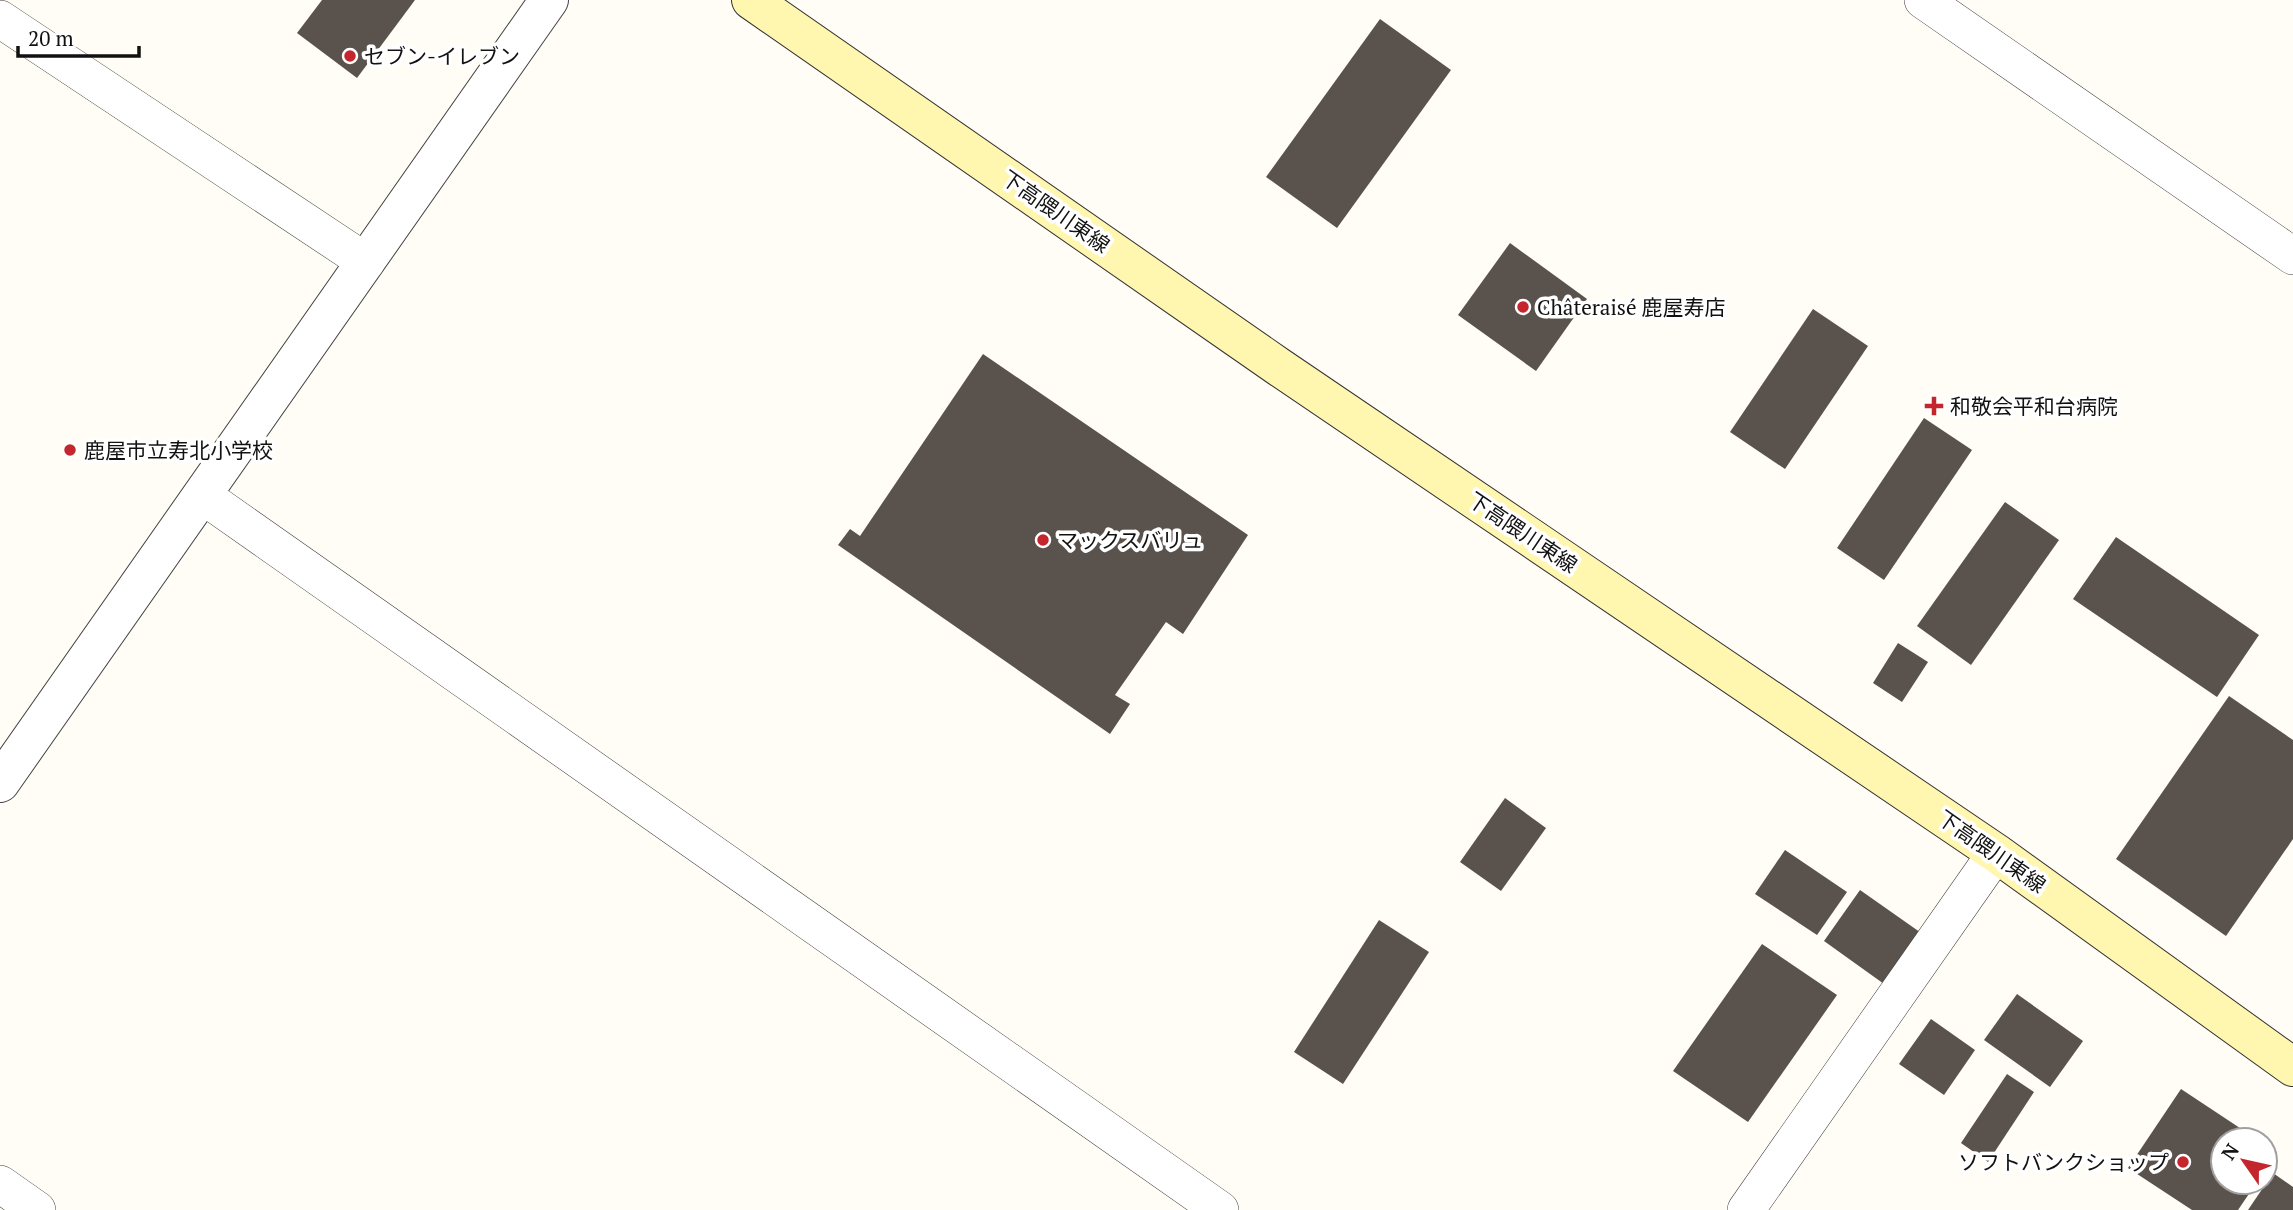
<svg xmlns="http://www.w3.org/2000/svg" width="2293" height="1210" font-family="'PT Serif','Noto Sans JP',serif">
  <rect width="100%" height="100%" fill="#fffdf5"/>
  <g fill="#5a524d">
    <path d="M322 0H415L357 78 297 33Z"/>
    <path d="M1380 19 1451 70 1337 228 1266 177Z"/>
    <path d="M1510 243 1587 299 1536 371 1458 315Z"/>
    <path d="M1813 309 1868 346 1785 469 1730 432Z"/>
    <path d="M983 354 1248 535 1183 634 1166 622 1115 695 1130 704 1110 734 838 545 850 529 860 536Z"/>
    <path d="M1924 418 1972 450 1884 580 1837 548Z"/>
    <path d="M2005 502 2059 540 1971 665 1917 626Z"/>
    <path d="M2116 537 2259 635 2217 697 2073 599Z"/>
    <path d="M1898 643 1928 662 1902 702 1873 683Z"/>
    <path d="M2229 696 2293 740V839L2226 936 2116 859Z"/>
    <path d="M1505 798 1546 828 1501 891 1460 862Z"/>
    <path d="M1785 850 1847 892 1817 935 1755 894Z"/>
    <path d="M1860 890 1934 942 1898 994 1824 941Z"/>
    <path d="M1379 920 1429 952 1343 1084 1294 1052Z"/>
    <path d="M1762 944 1837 995 1748 1122 1673 1071Z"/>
    <path d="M2017 994 2083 1041 2050 1087 1984 1040Z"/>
    <path d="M1931 1019 1975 1050 1944 1095 1899 1064Z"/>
    <path d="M2007 1074 2034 1092 1988 1162 1961 1143Z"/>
    <path d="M2181 1089 2258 1140H2223V1182H2257L2238 1210H2192L2128 1168Z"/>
    <path d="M2265 1145 2277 1152 2265 1170Z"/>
    <path d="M2273 1173 2293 1187V1210H2248Z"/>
  </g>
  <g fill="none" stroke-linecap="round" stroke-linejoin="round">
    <g stroke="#444" stroke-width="38">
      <g id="minor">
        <path d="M1923 0 2293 256"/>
        <path d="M0 19 366 262"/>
        <path d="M202 495 1220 1210"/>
        <path d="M0 1184 37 1210"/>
        <path d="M1746 1210 1996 853"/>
      </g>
    </g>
    <g stroke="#444" stroke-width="40">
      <path id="tertiary" d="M0 783 549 0"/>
    </g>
    <g stroke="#333" stroke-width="40">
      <path id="secondary" d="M751 0 1279 367 1996 853 2293 1067"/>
    </g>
    <use href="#minor" stroke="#fff" stroke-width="37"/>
    <use href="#tertiary" stroke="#fff" stroke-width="38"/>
    <use href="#secondary" stroke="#fff6b0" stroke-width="38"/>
  </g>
  <g fill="#c4262e" stroke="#fff" stroke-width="2.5">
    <circle cx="350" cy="56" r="7"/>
    <circle cx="1523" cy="307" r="7"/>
    <path d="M1930.5 395.5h7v7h7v7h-7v7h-7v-7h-7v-7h7z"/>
    <circle cx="70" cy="450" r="7"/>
    <circle cx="1043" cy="540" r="7"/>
    <circle cx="2183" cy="1162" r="7"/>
  </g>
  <g text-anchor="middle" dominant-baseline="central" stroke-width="7" stroke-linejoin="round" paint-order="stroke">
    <g font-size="21" fill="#111" stroke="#fff" text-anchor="start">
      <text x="364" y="56">セブン-イレブン</text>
      <text x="1537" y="307">Châteraisé 鹿屋寿店</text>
      <text x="1950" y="406">和敬会平和台病院</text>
      <text x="84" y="450">鹿屋市立寿北小学校</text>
      <text x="1057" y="540">マックスバリュ</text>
      <text x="2169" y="1162" text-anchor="end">ソフトバンクショップ</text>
    </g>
    <g font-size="21" fill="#111" stroke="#fff">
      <text transform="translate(1056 211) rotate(35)">下高隈川東線</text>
      <text transform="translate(1523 532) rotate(34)">下高隈川東線</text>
      <text transform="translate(1992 851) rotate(35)">下高隈川東線</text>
    </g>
  </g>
  <g transform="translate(2244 1161) rotate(304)"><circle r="33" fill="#ffffff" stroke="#a0a0a0" stroke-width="2"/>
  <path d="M0-5L12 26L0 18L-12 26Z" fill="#c4262e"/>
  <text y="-10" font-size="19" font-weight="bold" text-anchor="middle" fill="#111111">N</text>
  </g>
  <path d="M18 46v10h121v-10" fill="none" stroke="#111111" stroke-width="3.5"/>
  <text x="28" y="46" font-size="21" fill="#111111" stroke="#ffffff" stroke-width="5" paint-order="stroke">20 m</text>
</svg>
